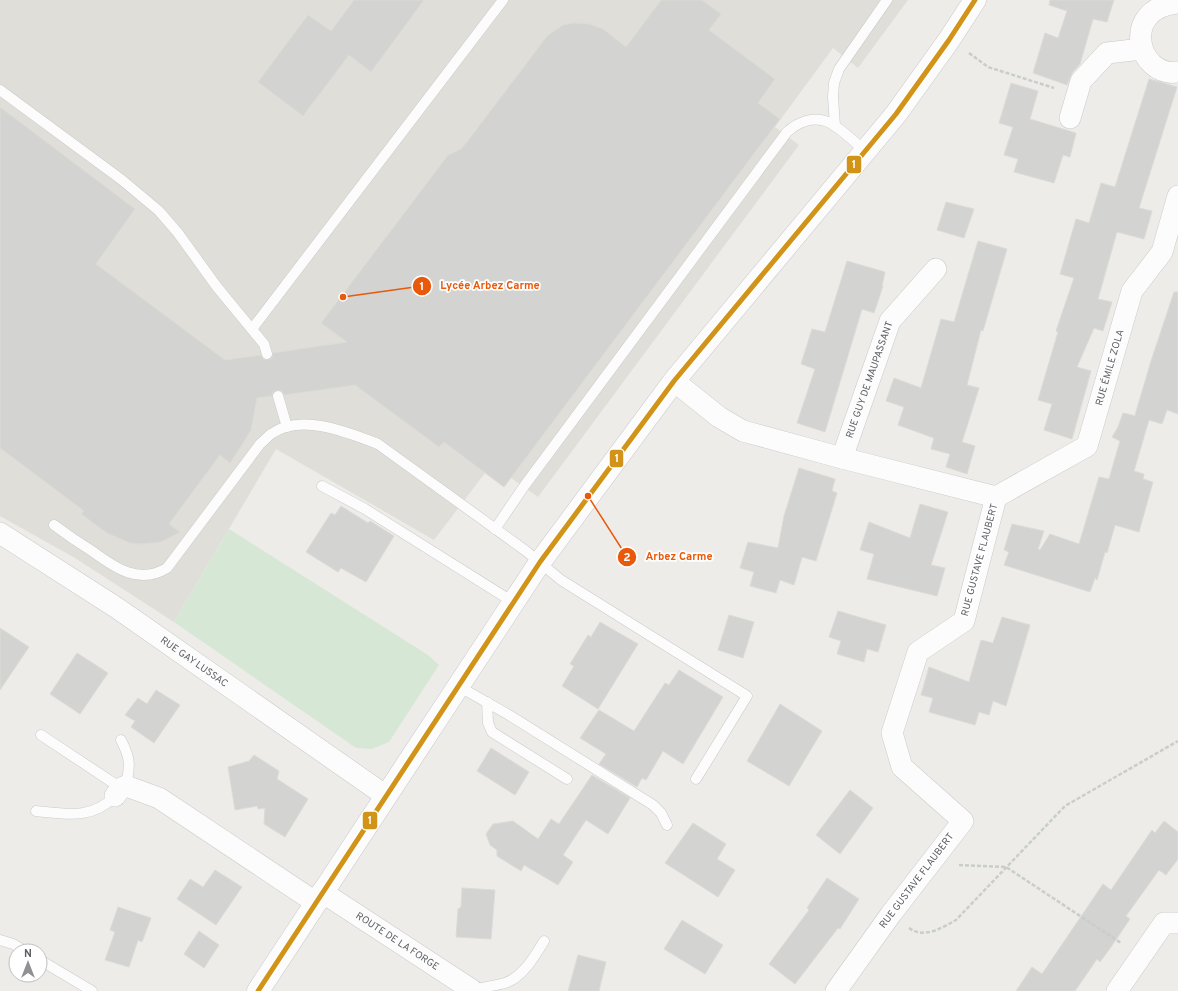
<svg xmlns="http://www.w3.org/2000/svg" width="1178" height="991" font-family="Overpass,sans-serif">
  <rect width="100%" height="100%" fill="#edece8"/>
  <path fill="#e0ded8" d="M0 0H908L858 68 833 48 775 127 799 145 538 497 511 478 504 487 485 473 434 540 276 449 174 622 75 558 0 516Z"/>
  <path fill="#d6e8d5" d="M229 529 428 655 439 665 389 742 372 749 356 748 174 622Z"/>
  <g fill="#d3d3d1" stroke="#dcdbd8">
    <path d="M354 0H424L371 72 349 55 303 116 258 82 308 15 331 31Z"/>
    <path d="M661 0H702L721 14 709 30 775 79 758 103 780 119 504 487 444 442 439 447 355 385 284 395 282 391 277 390 273 392 272 396 257 398 251 430 238 451 230 463 220 455 169 524 180 532 161 542 141 544 130 543 107 533 81 514 84 511 0 448V107L135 209 96 264 225 360 261 355 263 359 268 360 272 358 273 353 347 342 321 323 448 155 461 149 467 142 547 36 563 25 574 23 589 24 603 29 626 47Z"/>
    <path d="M1050 0H1114L1107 22 1093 19 1080 64 1072 73 1067 85 1033 73 1045 33 1058 38 1067 11 1049 5Z"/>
    <path d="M1149 79 1177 87 1139 208 1152 211 1144 239 1117 232 1098 299 1112 302 1103 331 1094 328 1077 367 1091 371 1072 439 1044 430 1052 404 1038 400 1058 332 1056 331 1074 278 1060 274 1076 219 1089 223 1101 183 1115 187Z"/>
    <path d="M1011 83 1038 91 1030 119 1076 133 1070 157 1063 155 1054 183 1014 172 1018 159 1004 155 1013 127 999 123Z"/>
    <path d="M946 202 974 209 964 238 937 230Z"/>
    <path d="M978 241 1007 249 983 331 981 330 967 385 979 388 962 442 975 446 967 474 946 467 950 454 931 449 934 438 898 425 904 407 886 401 894 378 921 388 941 319 954 322Z"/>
    <path d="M847 261 885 272 882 286H883L874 313 862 309 825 432 797 423 815 369 801 364 812 329 825 332Z"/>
    <path d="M1174 292H1178V414L1167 410 1162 424 1149 420 1134 471 1144 474 1143 479 1153 482 1139 532 1115 525 1107 553 1105 552 1097 580 1095 578 1090 592 1004 565 1009 552 1004 550 1012 524 1044 531 1038 549 1040 550 1050 534 1079 544 1099 477 1109 479 1120 441 1112 437 1118 427 1123 413 1136 416 1135 415 1151 361Z"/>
    <path d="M799 468 835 479 832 491 837 493 816 561 802 557 794 585 780 580 776 593 750 586 754 572 740 568 748 542 778 548 784 516Z"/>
    <path d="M920 504 948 512 931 565 945 568 937 596 867 579 874 554 860 550 869 522 910 538Z"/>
    <path d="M341 506 368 523 370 521 394 536 366 582 341 568 338 572 306 552 331 513 335 515Z"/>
    <path d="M838 611 886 625 878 652 867 649 864 662 837 654 841 641 829 637Z"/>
    <path d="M729 615 754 622 743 658 718 650Z"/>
    <path d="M1002 617 1030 625 1006 706 993 701 989 715 979 712 975 725 929 712 933 698 921 695 929 667 969 682 981 640 993 643Z"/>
    <path d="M600 622 638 644 598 709 562 686 574 666 570 664 588 635 591 637Z"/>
    <path d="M0 628 29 647 0 690Z"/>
    <path d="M77 653 108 673 80 714 50 694Z"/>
    <path d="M679 670 723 697 683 764 663 751 646 780 642 778 637 787 599 764 606 754 580 738 599 710 634 731 665 683 669 685Z"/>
    <path d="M156 690 180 705 154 743 131 727 135 721 125 715 138 698 147 704Z"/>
    <path d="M780 704 822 731 789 786 747 761Z"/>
    <path d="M491 748 529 772 515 795 477 771Z"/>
    <path d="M254 755 279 771 277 779 308 799 285 837 264 824 265 808 258 809 257 806 235 810 228 767 249 761Z"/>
    <path d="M592 775 630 798 608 834 586 820 563 855 573 862 558 885 524 865 521 871 497 856V850L490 845 486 834 493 824 513 821 538 839 551 819 559 824Z"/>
    <path d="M850 790 873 808 840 854 816 835Z"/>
    <path d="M1164 821 1178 832V859L1166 875 1159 870 1126 916 1130 919 1111 947 1100 962 1097 959 1075 991H1016L1032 967 1042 974 1103 884 1111 890 1152 830 1155 833Z"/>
    <path d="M693 823 726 844 717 859 735 870 718 897 665 863Z"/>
    <path d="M215 870 242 887 216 925 177 899 190 879 203 887Z"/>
    <path d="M827 878 859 899 840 929 838 928 795 984 769 964 809 910 807 908Z"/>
    <path d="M462 888 495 890 491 939 456 937 458 909 461 907Z"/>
    <path d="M118 907 151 918 142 942 138 940 129 967 105 960 115 932 110 930Z"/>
    <path d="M682 920 723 945 705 974 664 949Z"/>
    <path d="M199 931 219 945 204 968 184 954Z"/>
    <path d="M578 955 606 962 599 991H568Z"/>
  </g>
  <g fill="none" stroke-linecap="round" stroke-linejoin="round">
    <g stroke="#cacaca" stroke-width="11">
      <g id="lane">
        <path d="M0 90 122 180 159 211 178 233 217 287 264 344 267 354"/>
        <path d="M835 126 833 97 834 83 839 69 887 0"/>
        <path d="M252 329 503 0"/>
        <path d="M278 396 287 427"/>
        <path d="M322 486 365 509 513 602"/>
        <path d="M54 525C66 534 79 543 92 551 115 568 139 585 167 568L260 444C264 441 267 437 271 434 301 413 347 432 378 444L526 551 561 580 747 696 696 779"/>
        <path d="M495 529 525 485 787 132C798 122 813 116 828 122 838 126 856 143 865 151"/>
        <path d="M458 686 509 715 653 805 661 813 667 825"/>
        <path d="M487 702 488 723 492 732 567 779"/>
        <path d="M41 735 121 788"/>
        <path d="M121 740C131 759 130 766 126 786"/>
        <path d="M36 811C66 814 92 820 115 796"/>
        <path d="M0 940 13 944 25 951"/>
        <path d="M40 960 92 991"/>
        <path d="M472 991C481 987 494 986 505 983 523 977 535 956 544 941"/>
      </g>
    </g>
    <g stroke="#cacaca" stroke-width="22">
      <g id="street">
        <path d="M1178 3C1120 8 1137 78 1178 72"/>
        <path d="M1070 118 1081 81 1107 53 1142 49"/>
        <path d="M674 381 719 417 743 431 842 458 996 497 964 621 918 652 892 733 902 767 963 821 891 914 836 991"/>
        <path id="s1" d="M842 458 890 321 936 269"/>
        <path id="s2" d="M996 497 1087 446 1132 291 1162 252 1178 196"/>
        <path id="s3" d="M0 533 117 608 386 796"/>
        <path d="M115 796 121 788 126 786 159 798 315 902"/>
        <path id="s4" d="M322 892 472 990"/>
        <path d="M1117 991 1164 923H1178"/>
      </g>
    </g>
    <g stroke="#c8c8c9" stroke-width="23">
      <path id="secondary" d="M258 991 540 562 674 381 896 114 949 40 975 0"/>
    </g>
    <g stroke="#c9cdcb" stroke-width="2.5" stroke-dasharray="4 2" stroke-linecap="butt">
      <path d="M969 53 988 67 1054 88"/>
      <path d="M959 865 1006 867 1121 943"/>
      <path d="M909 928C924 939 942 928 956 920L1065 806 1178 741"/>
    </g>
    <use href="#lane" stroke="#fcfcfc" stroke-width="10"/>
    <use href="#street" stroke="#fcfcfc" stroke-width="21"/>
    <use href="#secondary" stroke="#fcfcfc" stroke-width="22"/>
    <g stroke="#fff" stroke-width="8">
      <path id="bus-1" d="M258 991 540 562 674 381 896 114 949 40 975 0"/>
    </g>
    <use href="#bus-1" stroke="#d19419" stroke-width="5"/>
  </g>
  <g text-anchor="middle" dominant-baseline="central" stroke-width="3.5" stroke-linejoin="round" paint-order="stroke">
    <g font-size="10" fill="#5e6065" stroke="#fff">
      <text stroke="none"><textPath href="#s2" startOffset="186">RUE ÉMILE ZOLA</textPath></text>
      <text stroke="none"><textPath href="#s1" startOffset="83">RUE GUY DE MAUPASSANT</textPath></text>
      <text transform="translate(980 560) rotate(-75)">RUE GUSTAVE FLAUBERT</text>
      <text stroke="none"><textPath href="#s3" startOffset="233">RUE GAY LUSSAC</textPath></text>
      <text transform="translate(917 881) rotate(-53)">RUE GUSTAVE FLAUBERT</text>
      <text stroke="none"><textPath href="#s4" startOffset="90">ROUTE DE LA FORGE</textPath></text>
    </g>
  </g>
  <path fill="none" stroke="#e8590c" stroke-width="1.5" d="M343 297L422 286M588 496L627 557"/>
  <g fill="#e8590c" stroke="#fff" stroke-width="1.5">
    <circle cx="343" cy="297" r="4"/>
    <circle cx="588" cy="496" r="4"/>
    <circle cx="422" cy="286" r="10"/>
    <circle cx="627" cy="557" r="10"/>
  </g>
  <g font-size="12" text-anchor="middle" font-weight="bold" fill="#fff">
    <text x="422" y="290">1</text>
    <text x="627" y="561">2</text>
  </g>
  <g font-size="11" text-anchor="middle" font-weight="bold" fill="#e8590c" stroke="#fff" stroke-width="3.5" stroke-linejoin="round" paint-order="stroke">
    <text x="490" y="289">Lycée Arbez Carme</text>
    <text x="679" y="560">Arbez Carme</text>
  </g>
  <g stroke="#fff" stroke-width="1.5">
    <rect x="846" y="155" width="16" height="19" rx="4" fill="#d19419"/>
    <rect x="609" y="449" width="15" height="19" rx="4" fill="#d19419"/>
    <rect x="362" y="811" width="16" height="19" rx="4" fill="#d19419"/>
  </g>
  <g font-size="11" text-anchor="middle" font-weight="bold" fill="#fff">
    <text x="854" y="168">1</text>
    <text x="617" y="462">1</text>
    <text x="370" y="824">1</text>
  </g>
  <g transform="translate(28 963)"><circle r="19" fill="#ffffff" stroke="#bfbfc1"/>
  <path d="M0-3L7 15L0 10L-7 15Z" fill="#909193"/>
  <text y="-6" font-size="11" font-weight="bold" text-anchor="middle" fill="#5e6065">N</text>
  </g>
</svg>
